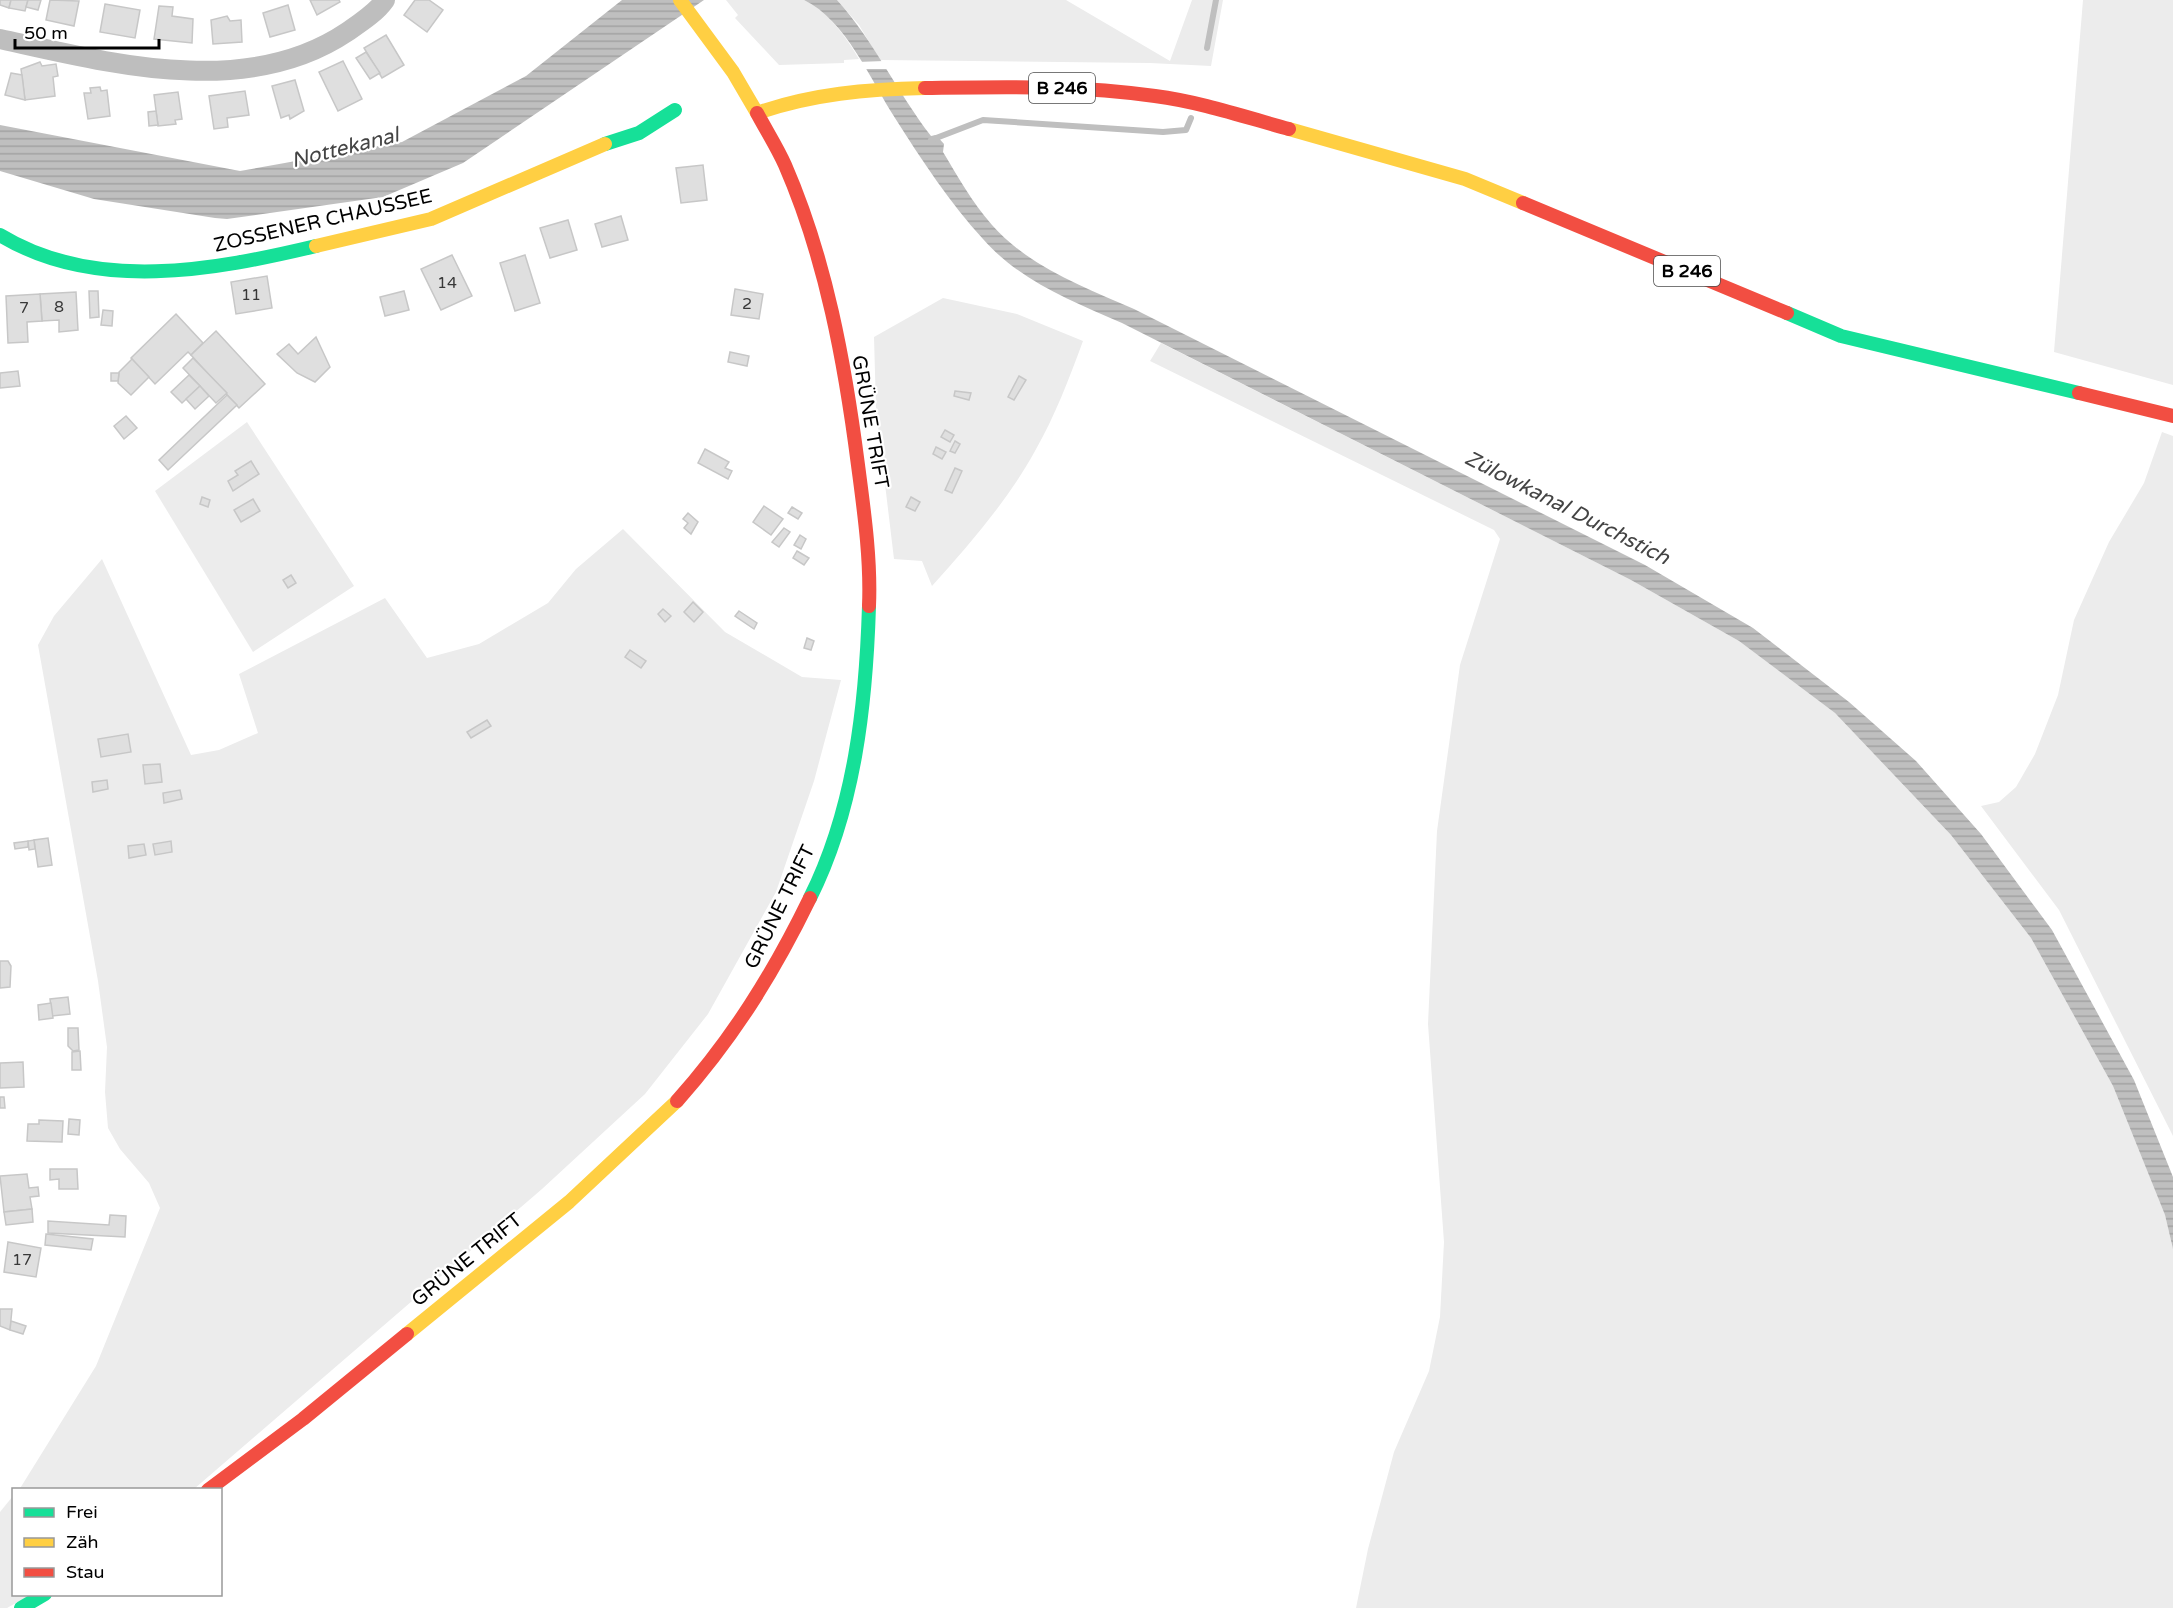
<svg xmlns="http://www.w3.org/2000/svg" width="2173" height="1608" font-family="'Varela Round',sans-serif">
  <defs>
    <pattern id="water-rules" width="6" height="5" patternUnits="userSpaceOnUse" patternTransform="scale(1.5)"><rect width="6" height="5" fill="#bfbfbf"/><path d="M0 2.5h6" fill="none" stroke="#a2a2a2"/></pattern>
  </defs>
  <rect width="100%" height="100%" fill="#fff"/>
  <g fill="#ececec">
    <path d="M726 0H804C828 11 846 37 859 59L844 60V63L779 65 735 18 738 15Z"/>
    <path d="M837 0H1066L1170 61 1192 0H1223L1211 66 1150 63 880 60 859 25Z"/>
    <path d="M2083 0H2173V385L2054 352Z"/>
    <path d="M943 298 1017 314 1083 341C1069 379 1055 416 1035 451 1008 500 970 544 932 586L922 561 894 559 876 409 874 337Z"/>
    <path d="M1161 343 1631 580 1739 641 1835 713 1951 835 2031 938 2113 1086 2165 1215 2173 1249V1608H1356L1368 1549 1394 1452 1429 1371 1440 1317 1444 1242 1428 1024 1437 831 1460 665 1500 539 1494 530 1150 361Z"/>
    <path d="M247 422 354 586 253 652 155 491Z"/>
    <path d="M2162 432 2173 436V1136L2059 910 1981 806 1999 802 2016 787 2035 754 2058 695 2074 620 2109 542 2144 483Z"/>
    <path d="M623 529 725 632 802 677 841 680 814 781 776 892 708 1014 645 1094 542 1189 194 1489 19 1490 96 1366 160 1208 149 1183 120 1149 108 1128 105 1092 107 1047 98 981 38 645 54 616 102 559 191 755 219 750 258 733 239 674 385 598 427 658 479 644 548 603 576 569Z"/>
    <path d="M13 1496 14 1594 30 1595 7 1608H0V1512Z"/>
  </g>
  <g fill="url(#water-rules)">
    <path d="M622 0H704L463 163 383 197 227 219 215 218 94 199 0 171V125L240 171 402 142 526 76Z"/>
    <path d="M804 0H837C874 41 897 92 931 136L936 135 944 144 943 152C958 177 972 202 992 225 1029 267 1084 287 1134 309L1645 565 1753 628 1849 702 1916 761 1981 834 2052 930 2134 1080 2173 1177V1249L2165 1215 2113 1086 2031 938 1951 835 1835 713 1739 641 1631 580 1122 323C1071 301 1020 281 983 239 950 203 921 159 895 118 871 81 846 20 804 0Z"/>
  </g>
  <path fill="#fff" d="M884 61 889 69H862L857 62Z"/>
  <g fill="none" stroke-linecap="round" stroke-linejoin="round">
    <g stroke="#bfbfbf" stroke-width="6">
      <path d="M1207 48 1216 0"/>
      <path d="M931 140 983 120 1163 132 1186 130 1191 118"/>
    </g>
  </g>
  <g fill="#dfdfdf" stroke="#c7c7c7" stroke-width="1.5">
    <path d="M0 0H11L9 8 0 5Z"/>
    <path d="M11 0H28L25 11 9 8Z"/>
    <path d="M28 0H41L38 10 26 7Z"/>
    <path d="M50 0 79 1 74 26 46 20Z"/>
    <path d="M310 0H339L340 2 317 15Z"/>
    <path d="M415 0H429L443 10 427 32 404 15Z"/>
    <path d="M105 4 140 10 135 38 100 32Z"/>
    <path d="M288 5 295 30 270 37 263 13Z"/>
    <path d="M159 6 173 7 172 16 193 19 192 43 154 39Z"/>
    <path d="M227 16 230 21 241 20 242 42 213 44 211 20Z"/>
    <path d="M386 35 404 65 382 78 364 48Z"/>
    <path d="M366 52 380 73 370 79 356 58Z"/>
    <path d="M343 61 362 99 338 111 319 72Z"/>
    <path d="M40 62 42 66 56 64 58 76 53 77 55 96 25 100 21 69Z"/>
    <path d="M11 73 22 75 25 100 5 95Z"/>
    <path d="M295 80 304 111 290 119 289 115 281 118 272 86Z"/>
    <path d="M100 87 101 91 107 90 110 116 88 119 84 93H91L90 88Z"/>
    <path d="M245 91 249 115 227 118 228 127 214 129 209 96Z"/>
    <path d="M178 92 182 119 175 120 176 124 158 126 154 95Z"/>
    <path d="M156 111 158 125 149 126 148 112Z"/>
    <path d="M703 165 707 200 681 203 676 168Z"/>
    <path d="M621 216 628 240 602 247 595 224Z"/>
    <path d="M568 220 577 250 550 258 540 228Z"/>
    <path d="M452 255 472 296 441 310 421 269Z"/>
    <path d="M525 255 540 303 515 311 500 263Z"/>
    <path d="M267 276 272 308 236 314 231 282Z"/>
    <path d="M735 289 763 294 759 319 731 315Z"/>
    <path d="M89 291H98L99 317 90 318Z"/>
    <path d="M404 291 409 310 385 316 380 297Z"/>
    <path d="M76 292 78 330 59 332V320L42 321 40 294Z"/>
    <path d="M40 294 42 321 27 322 28 342 8 343 6 296Z"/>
    <path d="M103 310 113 311 112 326 101 325Z"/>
    <path d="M176 314 203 343 191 355 188 352 155 384 131 358Z"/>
    <path d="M216 331 265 384 239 408 191 355Z"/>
    <path d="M316 337 330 367 315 382 297 373 277 354 289 344 298 354Z"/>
    <path d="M730 352 749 356 747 366 728 362Z"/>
    <path d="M193 358 227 393 216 403 183 368Z"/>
    <path d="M132 359 149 377 131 395 118 383 119 372Z"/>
    <path d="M18 371 20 386 0 388V373Z"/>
    <path d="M111 373H119L118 381H111Z"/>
    <path d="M189 375 200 386 182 403 171 392Z"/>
    <path d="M1019 376 1026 380 1014 400 1008 397Z"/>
    <path d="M200 386 209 396 195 409 186 399Z"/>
    <path d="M955 391 971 393 969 400 954 396Z"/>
    <path d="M227 395 237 405 168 470 159 460Z"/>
    <path d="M126 416 137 428 124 439 114 426Z"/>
    <path d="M945 430 954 435 950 442 941 437Z"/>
    <path d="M955 441 960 444 955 453 950 451Z"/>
    <path d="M936 447 946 452 942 459 933 454Z"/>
    <path d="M705 449 729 462 725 468 732 471 728 479 698 463Z"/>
    <path d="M251 461 259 474 233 491 228 481 238 475 235 471Z"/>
    <path d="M955 468 962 471 952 493 945 490Z"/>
    <path d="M202 497 210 500 208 507 200 504Z"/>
    <path d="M911 497 920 502 915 511 906 507Z"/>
    <path d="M253 499 260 511 241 522 234 510Z"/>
    <path d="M764 506 783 519 771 535 753 522Z"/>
    <path d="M792 507 802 513 798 519 788 513Z"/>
    <path d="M688 513 698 522 691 534 684 528 688 523 683 519Z"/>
    <path d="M784 528 790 532 779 547 772 542Z"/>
    <path d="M800 535 806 539 801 549 794 545Z"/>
    <path d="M797 551 809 558 804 565 793 558Z"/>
    <path d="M291 575 296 583 288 588 283 580Z"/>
    <path d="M693 602 703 612 694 622 684 612Z"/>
    <path d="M663 609 671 616 665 622 658 614Z"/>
    <path d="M739 611 757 623 754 629 735 616Z"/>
    <path d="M807 638 814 641 811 650 804 648Z"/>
    <path d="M630 650 646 661 641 668 625 657Z"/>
    <path d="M487 720 491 726 471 738 467 732Z"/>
    <path d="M128 734 131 752 101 757 98 739Z"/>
    <path d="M160 764 162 782 145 784 143 765Z"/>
    <path d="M107 780 108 789 93 792 92 782Z"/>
    <path d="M180 790 182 799 164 803 163 793Z"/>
    <path d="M48 838 52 865 38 867 34 840Z"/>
    <path d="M34 840 35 849 29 850 28 841Z"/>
    <path d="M28 841V847L15 849 14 843Z"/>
    <path d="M171 841 172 852 155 855 153 844Z"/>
    <path d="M144 844 146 855 129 858 128 846Z"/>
    <path d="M0 961H8L11 966 10 987 0 988Z"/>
    <path d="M68 997 70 1014 52 1016 50 999Z"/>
    <path d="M51 1003 53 1018 39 1020 38 1005Z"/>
    <path d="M68 1028H78L79 1050 73 1051 68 1046Z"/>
    <path d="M80 1051 81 1070H72V1052Z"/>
    <path d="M23 1062 24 1087 0 1088V1063Z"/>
    <path d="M0 1097H4L5 1108H0Z"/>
    <path d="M69 1119 80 1120 79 1135 68 1134Z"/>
    <path d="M39 1120 63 1121 62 1142 27 1141 28 1124H39Z"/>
    <path d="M50 1169H77L78 1189H59V1179L50 1180Z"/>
    <path d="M27 1174 29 1188 38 1187 39 1196 30 1197 32 1209 4 1212 0 1176Z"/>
    <path d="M32 1209 33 1222 6 1225 4 1212Z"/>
    <path d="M110 1215 126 1216 125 1237 48 1233V1221L109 1225Z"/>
    <path d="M46 1234 93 1239 91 1250 45 1245Z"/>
    <path d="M8 1242 41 1248 36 1277 4 1272Z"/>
    <path d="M0 1309H12L10 1330 0 1326Z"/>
    <path d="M11 1321 26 1326 23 1334 10 1330Z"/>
  </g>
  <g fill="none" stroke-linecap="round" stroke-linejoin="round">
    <path stroke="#bebebe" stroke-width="20" d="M0 39C110 63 246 100 347 32 360 23 376 13 385 0"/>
    <g stroke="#16e098" stroke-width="14">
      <path d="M605 144 639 133 675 110"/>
      <path d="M0 235C95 293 215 270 316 246"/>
      <path d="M1787 313 1841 336 2079 393"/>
      <path d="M810 898C855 808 866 704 869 606"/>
      <path d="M21 1608 45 1594"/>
    </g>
    <g stroke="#ffcf43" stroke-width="14">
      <path d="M680 0 733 72 757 113C812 94 867 89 925 88"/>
      <path d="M1289 129 1465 179 1523 203"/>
      <path d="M316 246 431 219 605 144"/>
      <path d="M407 1334 569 1202 677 1101"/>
    </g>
    <g stroke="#f24e42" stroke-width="14">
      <path d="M925 88C1002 87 1079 85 1155 96 1201 102 1245 117 1289 129"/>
      <path d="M757 113C766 130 777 147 785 165 826 259 845 364 858 465 864 511 871 559 869 606"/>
      <path d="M1523 203 1787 313"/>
      <path d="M2079 393 2173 416"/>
      <path d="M677 1101C733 1038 773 974 810 898"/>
      <path d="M208 1490 303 1419 407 1334"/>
    </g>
  </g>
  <g text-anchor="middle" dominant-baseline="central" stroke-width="4.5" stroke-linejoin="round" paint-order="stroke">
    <g font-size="16" fill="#383838">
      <text x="447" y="283">14</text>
      <text x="251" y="295">11</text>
      <text x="747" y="304">2</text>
      <text x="59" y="307">8</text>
      <text x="24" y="308">7</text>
      <text x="22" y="1260">17</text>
    </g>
    <g fill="#fff" stroke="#4c4c4c" stroke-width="1.5">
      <rect x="1029" y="73" width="66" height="30" rx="4.5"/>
      <rect x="1654" y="256" width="66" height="30" rx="4.5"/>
    </g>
    <g font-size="18" font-weight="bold" fill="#000">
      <text x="1062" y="88">B 246</text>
      <text x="1687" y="271">B 246</text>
    </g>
    <g font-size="20" fill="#000" stroke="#fff">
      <text transform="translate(323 221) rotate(-13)">ZOSSENER CHAUSSEE</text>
      <text transform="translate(870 422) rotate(80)">GRÜNE TRIFT</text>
      <text transform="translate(780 907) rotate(-64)">GRÜNE TRIFT</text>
      <text transform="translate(467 1260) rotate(-39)">GRÜNE TRIFT</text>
    </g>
    <g font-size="21" font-style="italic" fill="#444" stroke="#fff">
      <text transform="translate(345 148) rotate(-14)">Nottekanal</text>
      <text transform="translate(1567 508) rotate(27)">Zülowkanal Durchstich</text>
    </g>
  </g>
  <rect x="12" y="1488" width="210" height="108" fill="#ffffff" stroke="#999999" stroke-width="1.5"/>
  <rect x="24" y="1508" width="30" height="9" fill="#16e098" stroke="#999999" stroke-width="1.5"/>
  <text x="66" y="1518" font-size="18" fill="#000000">Frei</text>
  <rect x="24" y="1538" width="30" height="9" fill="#ffcf43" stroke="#999999" stroke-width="1.5"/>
  <text x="66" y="1548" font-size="18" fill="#000000">Zäh</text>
  <rect x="24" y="1568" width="30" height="9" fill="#f24e42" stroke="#999999" stroke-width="1.5"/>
  <text x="66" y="1578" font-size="18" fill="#000000">Stau</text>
  <path d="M15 39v9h144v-9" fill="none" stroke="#000000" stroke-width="3"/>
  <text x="24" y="39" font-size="18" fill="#000000" stroke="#ffffff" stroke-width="4.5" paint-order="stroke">50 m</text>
</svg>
